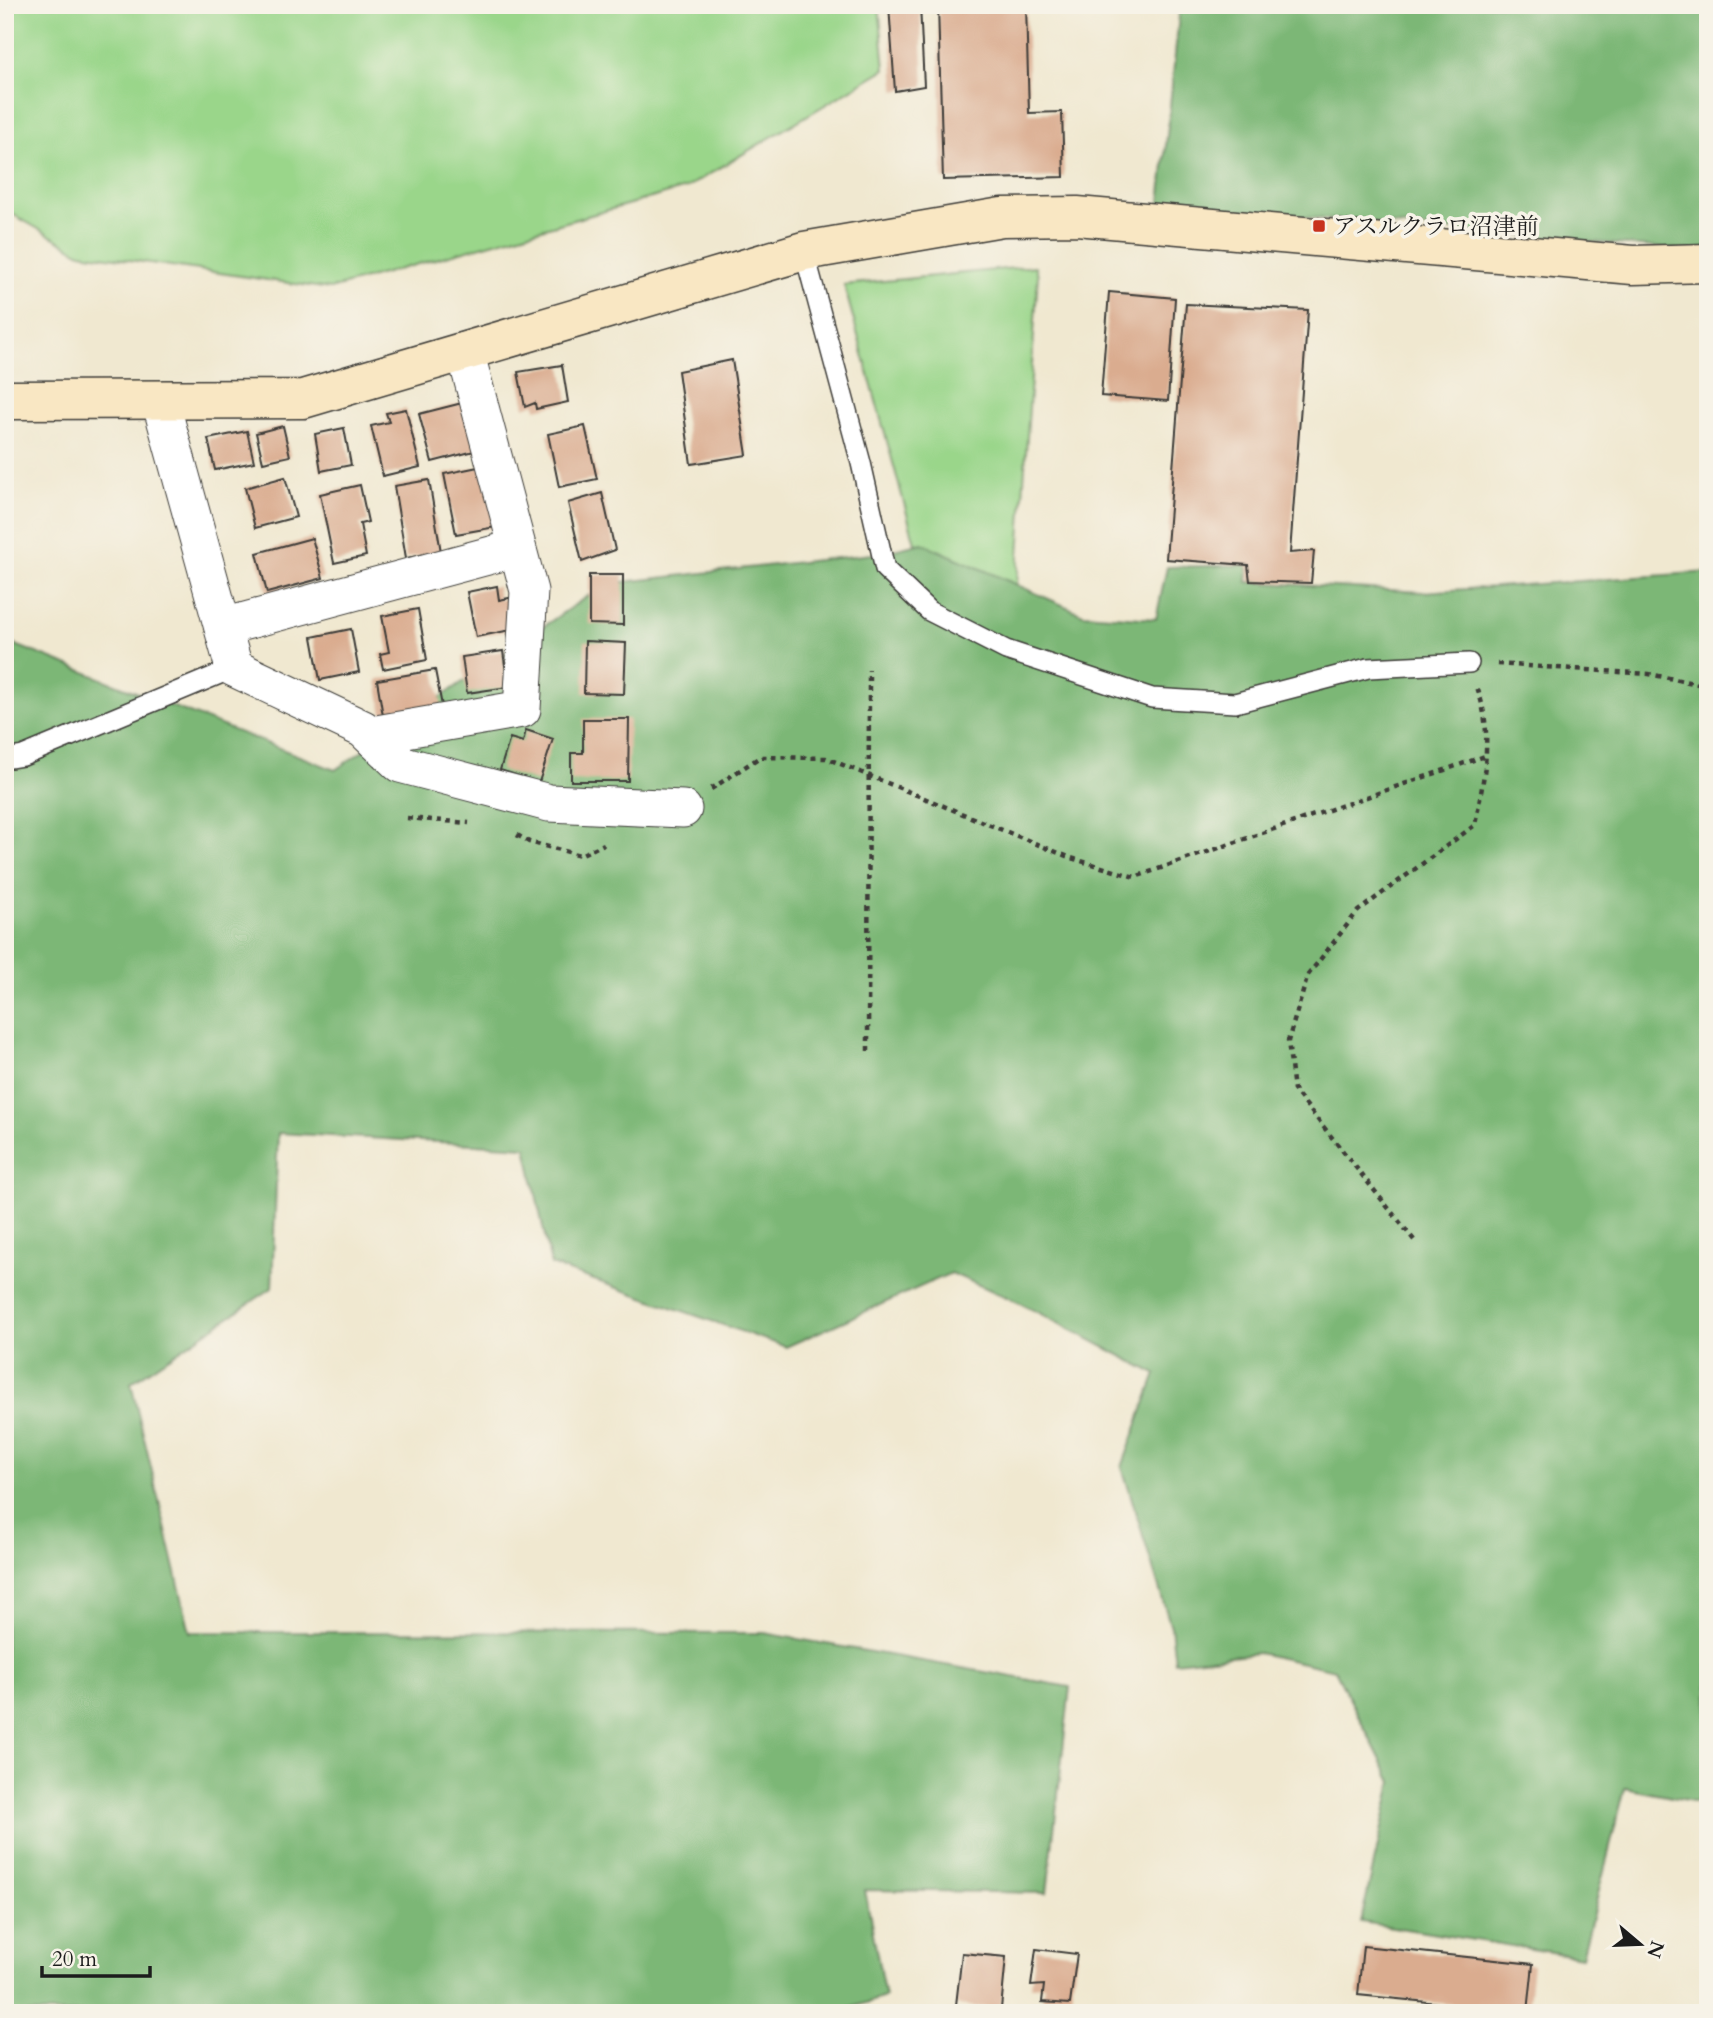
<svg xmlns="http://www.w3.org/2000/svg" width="1713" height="2018" font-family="Cardo,'Noto Serif JP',serif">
  <rect width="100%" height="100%" fill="#f7f3e8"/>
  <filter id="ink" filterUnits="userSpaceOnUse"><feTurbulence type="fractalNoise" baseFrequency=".0143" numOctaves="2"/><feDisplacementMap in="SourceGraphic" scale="14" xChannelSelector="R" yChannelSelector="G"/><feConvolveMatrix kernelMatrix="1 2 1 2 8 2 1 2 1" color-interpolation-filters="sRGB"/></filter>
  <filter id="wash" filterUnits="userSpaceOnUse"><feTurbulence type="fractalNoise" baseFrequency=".00686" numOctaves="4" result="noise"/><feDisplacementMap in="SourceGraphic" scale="28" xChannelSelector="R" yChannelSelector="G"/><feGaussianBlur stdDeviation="1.57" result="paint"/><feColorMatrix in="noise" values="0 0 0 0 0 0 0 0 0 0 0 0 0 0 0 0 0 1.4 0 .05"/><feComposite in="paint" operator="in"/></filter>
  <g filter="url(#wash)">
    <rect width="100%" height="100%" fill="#f0e8d0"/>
    <g fill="#9ad68a" stroke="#5b7953" stroke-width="2">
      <path d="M5 5H879L885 69 686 188 330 289 81 253 5 210Z"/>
      <path d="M1035 266 1038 275 1017 585 915 543 844 285Z"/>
    </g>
    <g fill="#7bb776" stroke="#4c6a49" stroke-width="2">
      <path d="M1180 5H1708V252L1160 205Z"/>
      <path d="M922 543 1083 614 1156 619 1167 567 1248 565 1247 582 1423 592 1708 572V1804L1625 1788 1582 1957 1361 1922 1392 1782 1335 1670 1258 1653 1175 1662 1171 1627 1122 1467 1156 1374 1018 1302 951 1273 786 1347 551 1265 526 1147 278 1133 272 1288 131 1383 190 1632 764 1633 1070 1687 1047 1893 865 1890 885 1997 834 2013H5V643L16 645 335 770 605 584 881 553Z"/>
    </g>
    <g id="blocks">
      <g fill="#daac8f">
        <path d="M889 5H920L924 86 895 91Z"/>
        <path d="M938 5H1026L1029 113 1062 112 1064 177 943 180Z"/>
        <path d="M1109 292 1175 298 1168 401 1101 396Z"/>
        <path d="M1186 304 1308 310 1290 553 1314 551 1311 583 1250 581 1248 565 1166 559Z"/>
        <path d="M732 360 747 455 691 464 678 371Z"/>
        <path d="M562 365 568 402 536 409 535 403 525 407 518 372Z"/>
        <path d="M466 402 478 450 432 462 419 414Z"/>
        <path d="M406 409 420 467 383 476 371 426 389 422 386 413Z"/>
        <path d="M283 426 290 456 263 462 256 433Z"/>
        <path d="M585 426 597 479 559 487 548 434Z"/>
        <path d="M344 428 351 465 321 471 315 434Z"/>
        <path d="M247 431 254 462 215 470 208 439Z"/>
        <path d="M483 466 496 527 456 534 444 474Z"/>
        <path d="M285 477 296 517 255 528 245 488Z"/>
        <path d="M429 480 441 552 406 558 394 486Z"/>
        <path d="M360 485 368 522 360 524 366 556 334 563 320 494Z"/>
        <path d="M602 493 615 550 582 562 568 503Z"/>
        <path d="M312 538 323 578 267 593 257 553Z"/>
        <path d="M589 575H623V625L589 624Z"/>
        <path d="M497 586 499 600 514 597 520 628 476 637 467 592Z"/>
        <path d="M418 609 427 660 383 669 380 654 389 652 382 616Z"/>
        <path d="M351 629 359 672 320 680 312 637Z"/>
        <path d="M585 641 626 643 624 694 584 693Z"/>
        <path d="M503 651 508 687 467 693 462 657Z"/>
        <path d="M435 670 442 706 383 716 377 680Z"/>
        <path d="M583 719H629L628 781H571V753H583Z"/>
        <path d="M526 730 553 739 539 782 500 770 510 738 523 742Z"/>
        <path d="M1363 1946 1533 1964 1528 2012 1358 1995Z"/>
        <path d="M1036 1949 1077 1954 1070 2004 1042 2002 1044 1985 1031 1986Z"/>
        <path d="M962 1953 1006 1957 1001 2009 956 2005Z"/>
      </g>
    </g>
  </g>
  <g filter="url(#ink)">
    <use href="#blocks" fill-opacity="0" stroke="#3c3b37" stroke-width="2"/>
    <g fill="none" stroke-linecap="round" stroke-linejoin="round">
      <g stroke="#3c3b37" stroke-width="22">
        <g id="lane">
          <path d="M804 251 861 463 885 569 929 611 1006 650 1152 698 1235 703 1368 668 1469 663"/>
          <path d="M5 759 23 756 234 668"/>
        </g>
      </g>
      <g stroke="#3c3b37" stroke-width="39">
        <g id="street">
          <path d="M160 400 234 668 363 729 400 764 549 803 683 809"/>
          <path d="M223 627 517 548"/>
          <path d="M371 735 522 709 529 591 465 351"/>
        </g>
      </g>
      <g stroke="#3c3b37" stroke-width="41">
        <path id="secondary" d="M5 400 303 399 804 251 1002 217 1077 216 1633 265 1708 263"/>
      </g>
      <g stroke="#3c3b37" stroke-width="4.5" stroke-dasharray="5 5" stroke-linecap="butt">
        <path d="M1497 664 1649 674 1708 686"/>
        <path d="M711 789 760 757 826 758 1071 858 1135 877 1488 755"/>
        <path d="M407 818 469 823"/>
        <path d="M517 835 529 842 580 855 604 844"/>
        <path d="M1414 1240 1294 1090 1288 1041 1308 975 1358 911 1475 825C1484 777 1494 735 1477 687"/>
      </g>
      <use href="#lane" stroke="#fff" stroke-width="19"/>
      <use href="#street" stroke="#fff" stroke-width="37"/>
      <use href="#secondary" stroke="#f9e7c3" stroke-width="38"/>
      <path stroke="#3c3b37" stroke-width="4.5" stroke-dasharray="5 5" stroke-linecap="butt" d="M868 1051 869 670"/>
    </g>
  </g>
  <rect fill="#c8321e" stroke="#f7f3e8" stroke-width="2.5" x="1312" y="219" width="14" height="14" rx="3.5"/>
  <g text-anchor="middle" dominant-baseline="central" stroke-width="7" stroke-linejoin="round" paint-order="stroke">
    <g font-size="23" fill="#1c1c1c" stroke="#f7f3e8" text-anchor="start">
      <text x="1333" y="226">アスルクラロ沼津前</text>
    </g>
  </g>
  <rect width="1713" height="2018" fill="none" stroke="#f7f3e8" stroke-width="28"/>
  <g transform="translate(1640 1944) rotate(109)" stroke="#f7f3e8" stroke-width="5" paint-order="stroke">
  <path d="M0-5L12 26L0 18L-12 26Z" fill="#1c1c1c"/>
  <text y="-10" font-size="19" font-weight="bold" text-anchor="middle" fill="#1c1c1c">N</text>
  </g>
  <path d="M42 1966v10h108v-10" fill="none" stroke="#1c1c1c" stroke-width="3.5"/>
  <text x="52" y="1966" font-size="21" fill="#1c1c1c" stroke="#f7f3e8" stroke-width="5" paint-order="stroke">20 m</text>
</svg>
